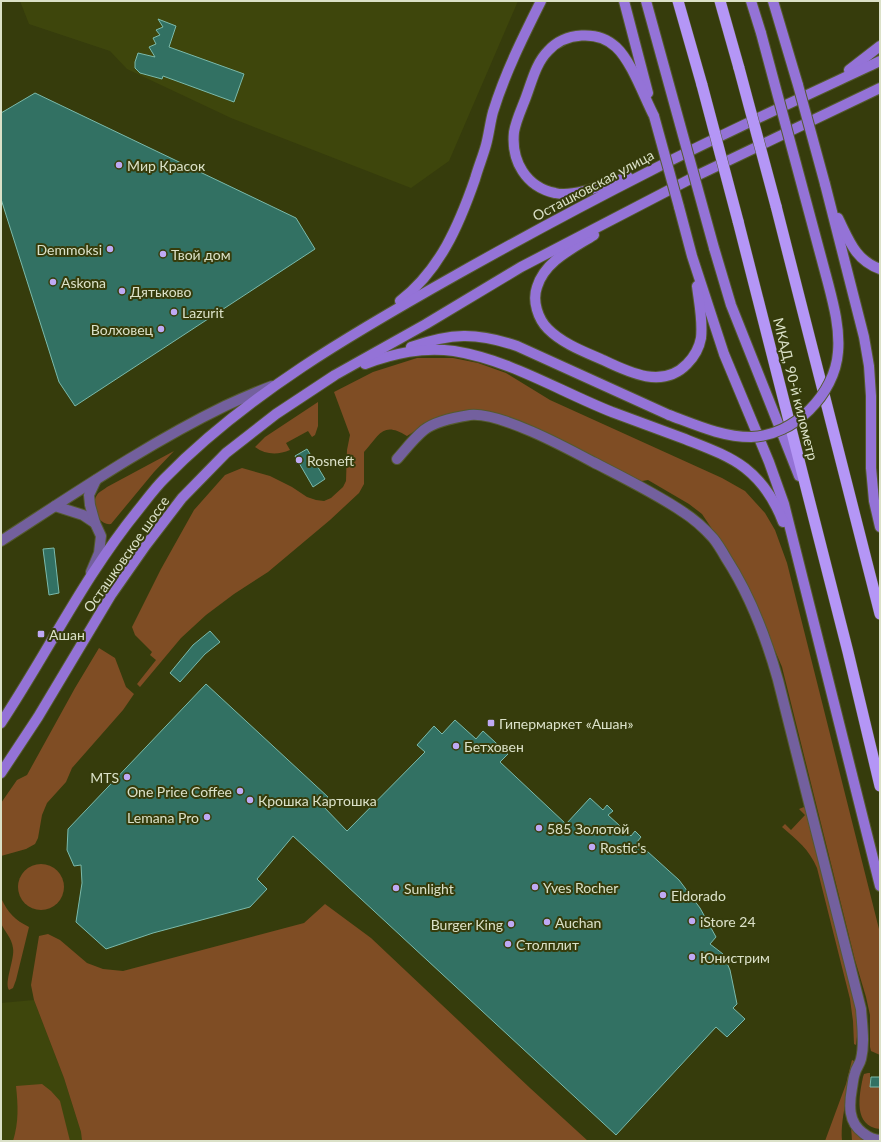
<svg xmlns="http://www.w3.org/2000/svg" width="881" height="1142" font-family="Lato,sans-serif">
  <rect width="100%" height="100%" fill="#363c0c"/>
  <g fill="#3e460c">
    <path d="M20 1H518L449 161 411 188 231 118 127 69 110 51 29 24Z"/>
    <path d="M34 1000 64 1078 81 1132 82 1141H1V1003Z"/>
  </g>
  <g fill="#7f4d24">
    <path d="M417 358H453L478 363 506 373 550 400 722 478 745 491 765 513 775 530 787 563 880 933V1055L871 1051 870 1047V1015L866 997 855 960 782 667 763 622 718 538 702 514 689 504 648 480 636 482 484 412 421 427 407 436C383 421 380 434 364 452V484L359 493 330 520 268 572 234 594 206 615 181 638 140 687 137 684 156 660 150 655 152 652 135 635 132 627 161 569 194 510 225 475 242 468 270 476 292 487 307 497 316 500 324 501 331 498 343 487 346 481 347 450 350 435 334 392 373 372Z"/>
    <path d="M318 402V426L315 435 312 437 308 431 286 443 290 450C278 455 266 455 255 447L265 437Z"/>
    <path d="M174 451 154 472 111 524C98 526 90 505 97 495 98 492 104 490 107 487Z"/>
    <path d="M99 648 115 658 126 687 134 694 123 710 72 768 66 782 47 803 42 815 38 838 35 844 26 849 1 856V803L17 780 27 775 75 688Z"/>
    <path d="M804 807 806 809 856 1010 858 1027 856 1045 854 1044 853 1021 850 999 817 868C809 849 797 840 782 827L785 824 791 830 805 815 799 809Z"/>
    <circle cx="41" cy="887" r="23"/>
    <path d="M1 898C8 913 15 920 29 927L16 980 13 988 9 990C4 982 15 959 13 948 12 938 4 931 1 923 0 916 1 905 1 898Z"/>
    <path d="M325 904 371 938 530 1088 588 1141H82L81 1132 64 1078 34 1000 31 985 39 936 48 934 60 940 87 963 103 969 123 971 304 923Z"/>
    <path d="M852 1060 854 1061C851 1088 840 1113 842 1141H825L846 1084Z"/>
    <path d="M868 1073H870V1087H880V1079V1129C853 1126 859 1096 863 1077L864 1074Z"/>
    <path d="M42 1084 51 1091 60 1101 70 1141H13C19 1122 18 1105 16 1086Z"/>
    <path d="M851 1126 869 1141H852Z"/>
  </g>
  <g fill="#327163" stroke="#7bbaab">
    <path d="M158 19 176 26 169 47 244 74 234 102 163 76 162 79 140 73 135 68V62L138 53 155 57 149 47 156 44 153 38 160 35 156 30 163 27Z"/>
    <path d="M35 93 296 218 315 249 75 406 59 382 1 199V113Z"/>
    <path d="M307 449 325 479 313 487 295 456Z"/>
    <path d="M54 548 59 593 49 595 43 549Z"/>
    <path d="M210 631 220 642 205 654 180 682 170 673 193 645Z"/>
    <path d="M206 684 328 797 322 805 347 831 425 752 417 745 434 726 442 734 455 720 476 739 483 731 508 754 500 762 566 824 590 798 603 810 607 805 613 811 608 815 631 836 635 831 641 837 637 842 679 880 700 908 716 937 710 944 723 954 730 970 737 1004 733 1008 745 1019 727 1037 716 1027 616 1135 293 836 257 879 267 889 250 907 153 933 106 949 76 922 82 883 81 865 74 866 67 850 68 829Z"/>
    <path d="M871 1077H880V1087H870Z"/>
  </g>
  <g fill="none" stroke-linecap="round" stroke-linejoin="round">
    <g stroke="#545a2e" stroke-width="12">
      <path id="minor" d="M397 459C405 450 414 438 424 430 434 422 457 417 470 415 500 412 565 447 593 462 624 478 655 493 683 512 694 519 704 528 713 538 718 544 722 551 726 558 750 595 766 637 778 680L861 1009C862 1025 865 1043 861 1059 860 1064 856 1068 855 1073 853 1078 853 1083 852 1088 849 1105 848 1122 863 1133 868 1137 874 1140 880 1140"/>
    </g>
    <g stroke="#545a2e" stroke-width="12">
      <g id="tertiary">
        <path d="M55 506 83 515 95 523"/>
        <path d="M1 541C74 494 147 444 225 406 240 399 256 392 272 386"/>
        <path d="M91 572 99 553 101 536 95 523 90 505 89 495 96 480"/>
      </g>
    </g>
    <g stroke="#545a2e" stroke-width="12">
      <g id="secondary">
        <path d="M624 1 648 93"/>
        <path d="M751 1 761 33"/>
        <path d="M773 1 798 85"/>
        <path d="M849 70 880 46"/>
        <path d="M628 177C609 183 574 198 555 193 526 187 511 161 514 132 516 120 522 108 526 97 532 81 536 63 548 51 565 32 598 30 616 47 632 62 644 97 654 116"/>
        <path d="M825 184 864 337 869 366 871 396V468L874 501 880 527"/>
        <path d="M679 207 692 256 724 354 769 462 784 504 880 886"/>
        <path d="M838 218C849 240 855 260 880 269"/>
        <path d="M594 235C572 249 545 261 537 287 532 301 538 319 548 329 563 344 585 352 603 360 630 373 663 389 687 364 695 356 699 349 701 338 703 320 699 303 697 286"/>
        <path d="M714 248 731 305 799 476"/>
        <path d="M400 301C440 270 459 225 475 179 478 168 483 156 486 145 489 134 490 123 493 112 505 73 523 37 541 1"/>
        <path d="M411 347C451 333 476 332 517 346L669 415"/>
        <path d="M365 364C395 353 422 347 454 351 510 360 559 391 612 412 636 421 661 430 685 439 705 447 728 455 745 468 763 482 775 501 783 522"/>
        <path d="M1 723C48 652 85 575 139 509 147 499 155 488 164 479 247 394 353 333 456 275 520 239 585 204 650 171 726 132 803 97 880 61"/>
        <path d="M1 773 38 717 111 595 146 545 182 498 226 453 276 414 335 375 426 324 521 267 696 176 880 88"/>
      </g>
    </g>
    <g stroke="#545a2e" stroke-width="12">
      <g id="trunk">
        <path d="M678 1 702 85"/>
        <path d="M720 1 739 68"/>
        <path d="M776 206 880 614"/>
        <path d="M738 221 848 652 880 786"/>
      </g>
    </g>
    <use href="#minor" stroke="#73609e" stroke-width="10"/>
    <use href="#tertiary" stroke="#73609e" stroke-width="10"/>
    <use href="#secondary" stroke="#9473d7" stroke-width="10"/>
    <use href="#trunk" stroke="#b496f6" stroke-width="11"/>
    <g stroke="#545a2e" stroke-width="12" stroke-linecap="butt">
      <g id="secondary-bridge">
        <path d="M646 1 714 248"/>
        <path d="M798 85 825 184"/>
        <path d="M654 116 679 207"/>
        <path d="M669 415C696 425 722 437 751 437 794 436 835 394 838 352 840 329 834 306 828 283L761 33"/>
      </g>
    </g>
    <g stroke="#545a2e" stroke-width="12" stroke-linecap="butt">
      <g id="trunk-bridge">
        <path d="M739 68 776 206"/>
        <path d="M702 85 738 221"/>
      </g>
    </g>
    <use href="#secondary-bridge" stroke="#9473d7" stroke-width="10"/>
    <use href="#trunk-bridge" stroke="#b496f6" stroke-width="11"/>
  </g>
  <g fill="#bfa9f4" stroke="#363c0c" stroke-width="1.5">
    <circle cx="119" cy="165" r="4"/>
    <circle cx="110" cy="249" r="4"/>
    <circle cx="163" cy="254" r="4"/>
    <circle cx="53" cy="282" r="4"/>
    <circle cx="122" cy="291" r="4"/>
    <circle cx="174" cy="312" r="4"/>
    <circle cx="161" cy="329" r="4"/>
    <circle cx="299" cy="460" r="4"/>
    <rect x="37" y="630" width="8" height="8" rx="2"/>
    <rect x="487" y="719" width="8" height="8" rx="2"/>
    <circle cx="456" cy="746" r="4"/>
    <circle cx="127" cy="777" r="4"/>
    <circle cx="240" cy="791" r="4"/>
    <circle cx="250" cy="800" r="4"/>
    <circle cx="207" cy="817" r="4"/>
    <circle cx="539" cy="828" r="4"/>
    <circle cx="592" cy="847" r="4"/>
    <circle cx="535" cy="887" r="4"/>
    <circle cx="396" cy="888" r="4"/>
    <circle cx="663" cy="895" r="4"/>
    <circle cx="692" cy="921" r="4"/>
    <circle cx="547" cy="922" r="4"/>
    <circle cx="511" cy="924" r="4"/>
    <circle cx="508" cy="944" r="4"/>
    <circle cx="692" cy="957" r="4"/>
  </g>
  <g text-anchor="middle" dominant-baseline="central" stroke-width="4" stroke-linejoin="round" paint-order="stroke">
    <g font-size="14" fill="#dbe1c8" stroke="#363c0c" text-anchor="start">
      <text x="127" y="165">Мир Красок</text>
      <text x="102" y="249" text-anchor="end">Demmoksi</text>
      <text x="171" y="254">Твой дом</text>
      <text x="61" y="282">Askona</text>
      <text x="130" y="291">Дятьково</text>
      <text x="182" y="312">Lazurit</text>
      <text x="153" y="329" text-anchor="end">Волховец</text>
      <text x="307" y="460">Rosneft</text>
      <text x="49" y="634">Ашан</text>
      <text x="499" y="723">Гипермаркет «Ашан»</text>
      <text x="464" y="746">Бетховен</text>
      <text x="119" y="777" text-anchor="end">MTS</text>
      <text x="232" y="791" text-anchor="end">One Price Coffee</text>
      <text x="258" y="800">Крошка Картошка</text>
      <text x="199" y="817" text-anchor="end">Lemana Pro</text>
      <text x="547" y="828">585 Золотой</text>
      <text x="600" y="847">Rostic's</text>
      <text x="543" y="887">Yves Rocher</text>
      <text x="404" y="888">Sunlight</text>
      <text x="671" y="895">Eldorado</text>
      <text x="700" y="921">iStore 24</text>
      <text x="555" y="922">Auchan</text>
      <text x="503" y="924" text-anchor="end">Burger King</text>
      <text x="516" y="944">Столплит</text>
      <text x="700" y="957">Юнистрим</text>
    </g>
    <g font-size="14" fill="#dbe1c8" stroke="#363c0c">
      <text transform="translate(593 185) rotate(-28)">Осташковская улица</text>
      <text transform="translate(796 389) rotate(76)">МКАД, 90-й километр</text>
      <text transform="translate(126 554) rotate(-55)">Осташковское шоссе</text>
    </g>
  </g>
  <rect width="881" height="1142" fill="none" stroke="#dbe1c8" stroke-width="4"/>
</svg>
